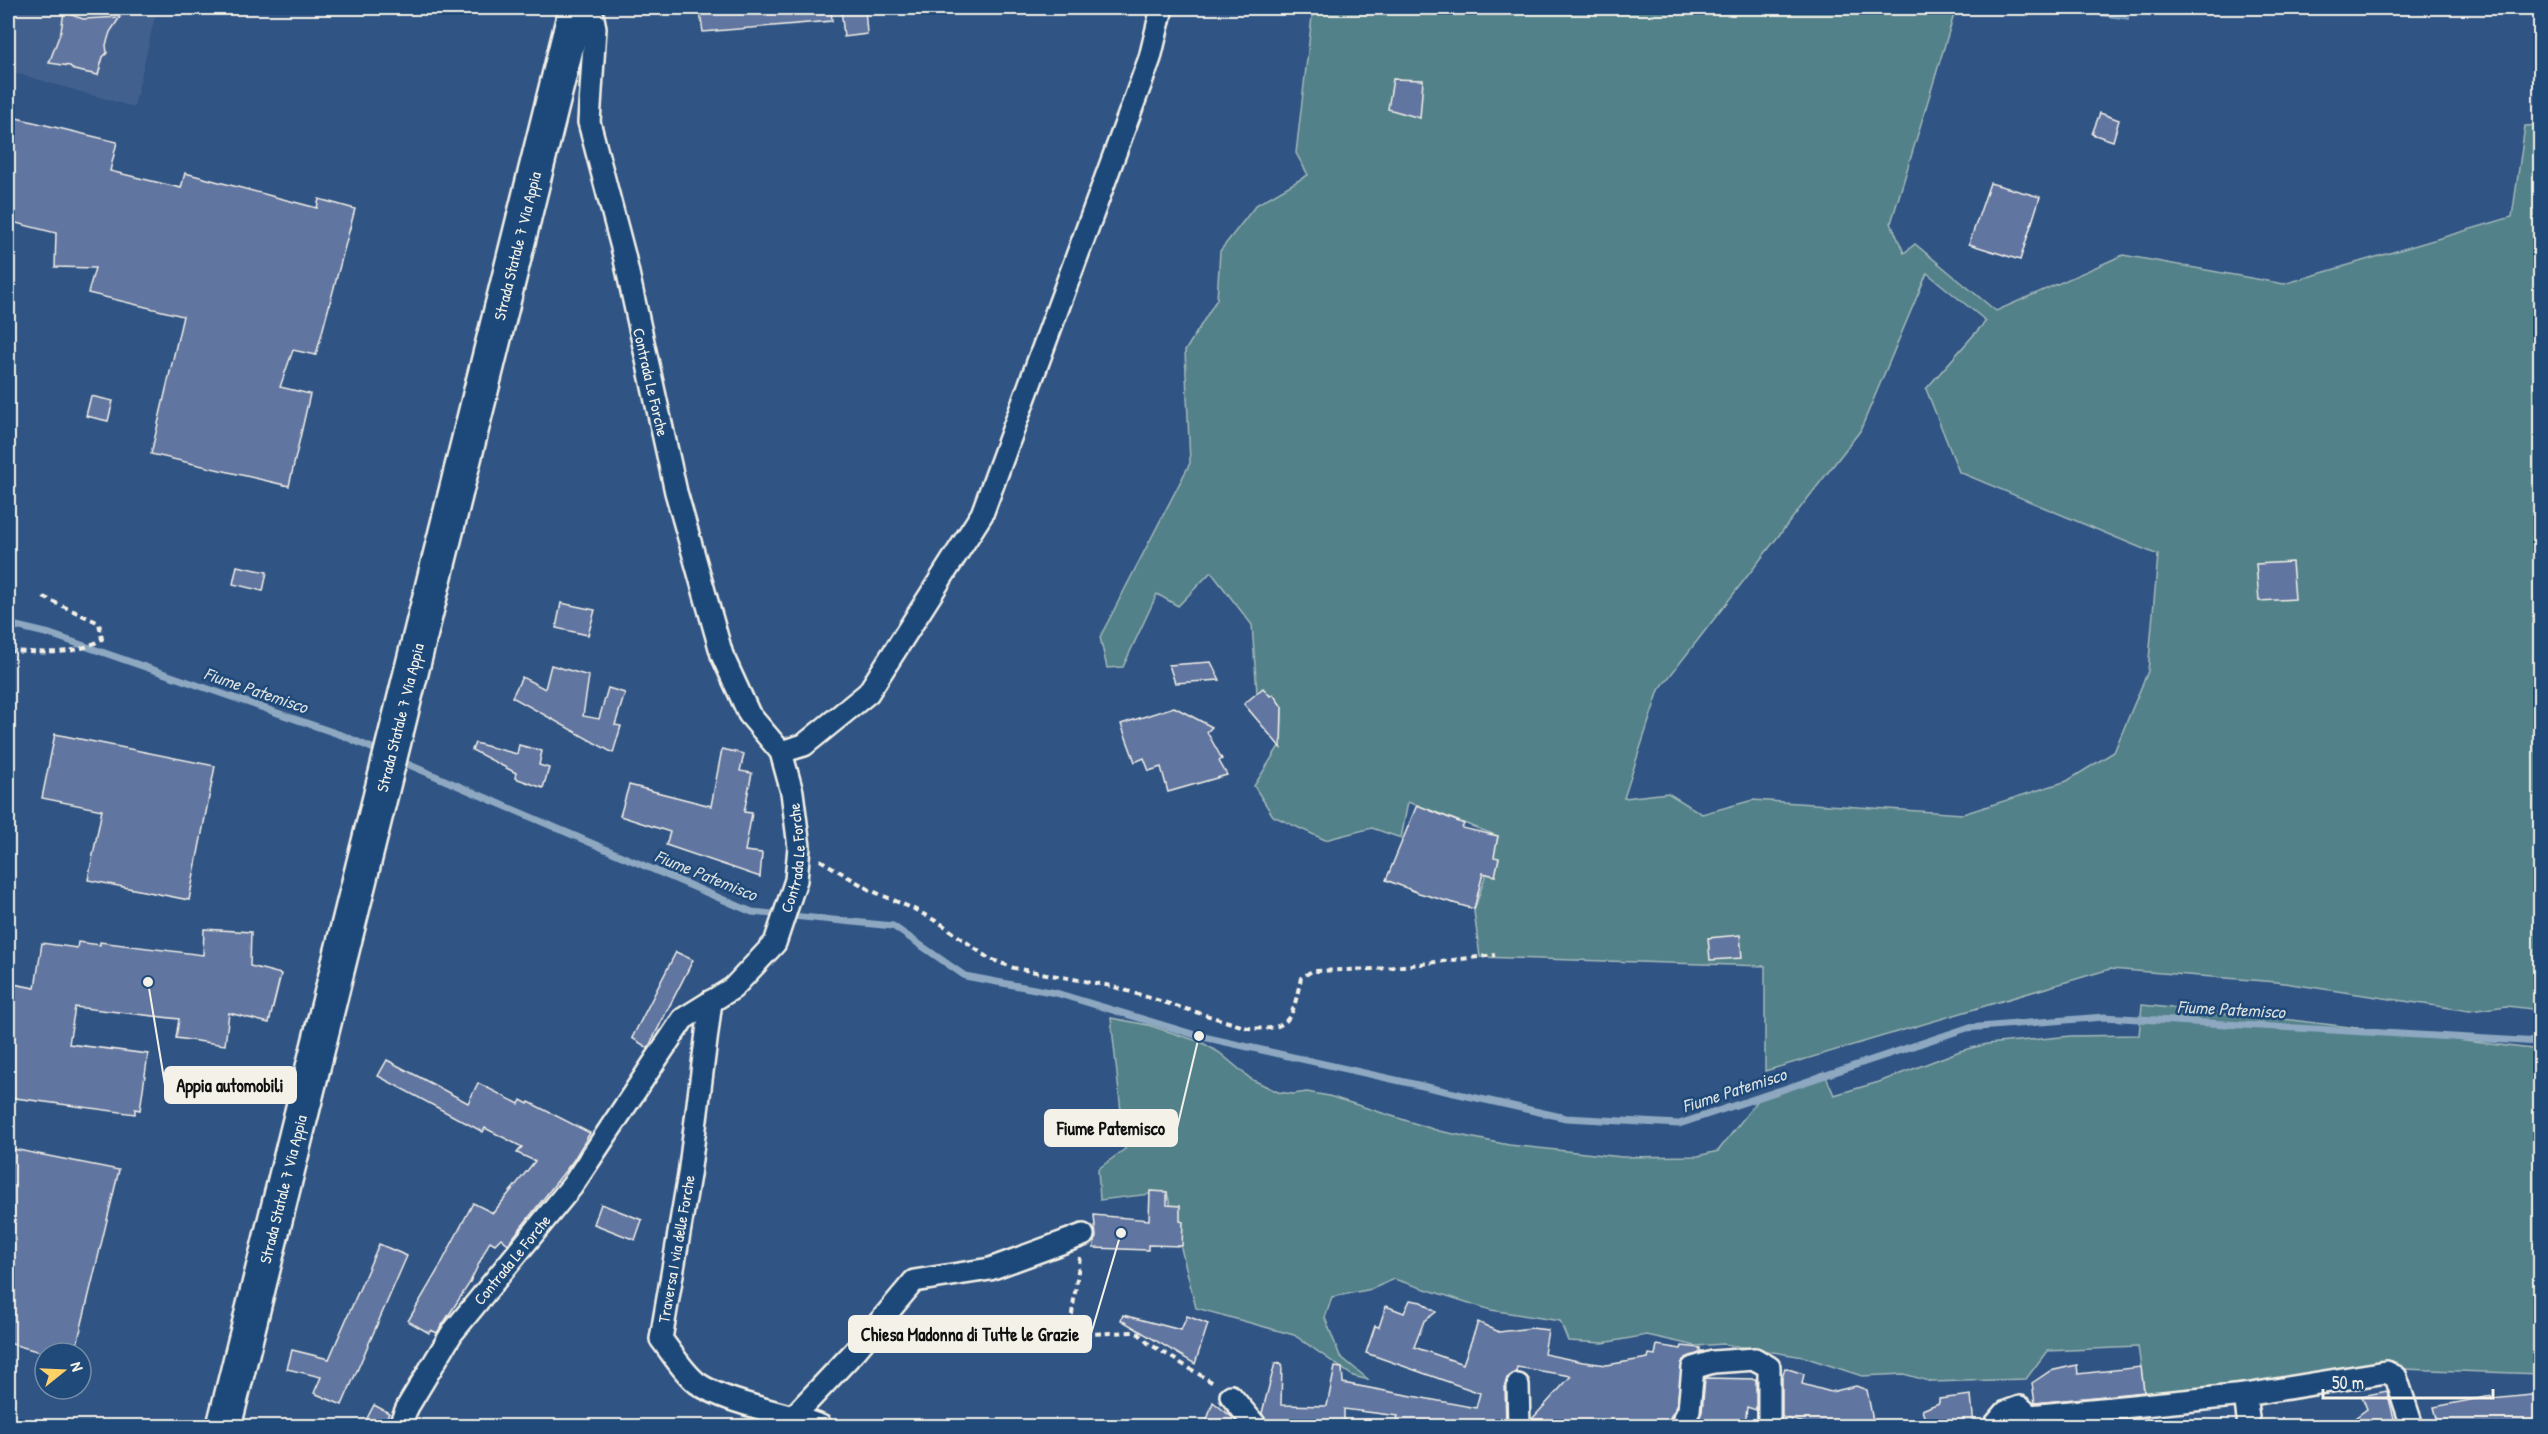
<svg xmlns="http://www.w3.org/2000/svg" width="2548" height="1434" font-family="'Patrick Hand',sans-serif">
  <rect width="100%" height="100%" fill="#305484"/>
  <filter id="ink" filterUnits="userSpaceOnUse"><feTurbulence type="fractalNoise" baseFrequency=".0167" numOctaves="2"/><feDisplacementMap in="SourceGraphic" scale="12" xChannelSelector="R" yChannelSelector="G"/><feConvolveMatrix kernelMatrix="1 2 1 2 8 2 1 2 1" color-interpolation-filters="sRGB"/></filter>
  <g filter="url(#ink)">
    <path fill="#43618e" d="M8 8H157L134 107 8 71Z"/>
    <g fill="#52818a" stroke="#a3b9b9" stroke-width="1.5" fill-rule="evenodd">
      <path d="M1313 8H1956L1891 223 1904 253 1915 244 1996 311 2123 255 2284 284 2512 217 2525 126 2540 125V1010L2507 1006 2470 1011 2277 982 2110 969 1765 1071V966L1480 957 1474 911 1498 836 1408 802 1401 838 1372 828 1325 840 1273 816 1254 786 1281 743 1282 707 1257 693 1252 625 1211 572 1178 606 1157 594 1123 667 1107 668 1100 637 1190 463 1185 351 1217 299 1220 251 1256 205 1308 175 1296 153ZM1927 273 1986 321 1926 389 1959 472 2158 555 2148 671 2114 752 2067 781 1963 814 1753 800 1702 814 1668 793 1624 798 1659 690 1860 431Z"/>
      <path d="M2142 1005 2283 1019 2540 1050V1374L2375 1368 2145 1395 2138 1347 2047 1351 2026 1379 1932 1382 1904 1374 1862 1376 1804 1357 1723 1344 1696 1346 1647 1335 1603 1343 1568 1341 1560 1321 1491 1310 1394 1279 1372 1289 1332 1297 1325 1318 1340 1356 1369 1380 1353 1376 1294 1335 1196 1308 1167 1192 1100 1200 1098 1169 1125 1149 1111 1018 1148 1025 1201 1042 1220 1053 1251 1079 1278 1092 1293 1094 1307 1092 1329 1096 1439 1131 1509 1145 1622 1157 1698 1156 1718 1151 1758 1100 1824 1072 1834 1095 1879 1082 1960 1051 1987 1044 2071 1036 2139 1035Z"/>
    </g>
    <path fill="#4977a5" stroke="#8da8c0" stroke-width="1.5" d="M2100 8H2129L2128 19 2099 15Z"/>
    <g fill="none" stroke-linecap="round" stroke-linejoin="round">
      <g stroke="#8da8c0" stroke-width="7">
        <path d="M8 624 50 634 344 736 383 753"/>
        <path d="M398 760 752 912 893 926 965 976 1056 993 1199 1036 1566 1118 1679 1124 1967 1028 2104 1017 2540 1042"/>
      </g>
    </g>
    <g fill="#6174a0" stroke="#f4f1e8" stroke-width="1.5">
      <path d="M756 8H831L832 21 703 32 700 12Z"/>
      <path d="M841 8H865L867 34 844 37Z"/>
      <path d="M64 12 83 19 120 17 110 32 106 45 107 53 103 57 98 75 74 70 70 66 49 63 61 31Z"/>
      <path d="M1393 79 1423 80 1420 118 1388 109Z"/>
      <path d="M2100 113 2119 120 2113 141 2092 134Z"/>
      <path d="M8 116 117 142 110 171 181 188 185 173 317 208 319 199 355 209 316 355 293 350 280 387 310 394 289 486 151 454 183 316 88 293 95 268 55 267 56 233 8 221Z"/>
      <path d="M1990 183 2040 197 2020 260 1969 244Z"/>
      <path d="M91 396 113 401 108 421 86 416Z"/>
      <path d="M2292 562 2295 599 2259 601 2256 564Z"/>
      <path d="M237 566 267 572 263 591 233 584Z"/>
      <path d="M561 603 595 610 588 635 556 628Z"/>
      <path d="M1211 662 1220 680 1175 683 1169 665Z"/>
      <path d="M551 665 589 676 583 716 599 719 608 688 625 693 615 725 621 726 613 753 512 697 522 677 545 689Z"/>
      <path d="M1263 688 1270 696 1273 694 1282 707 1281 748 1244 704Z"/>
      <path d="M1174 707 1212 727 1207 732 1222 759 1219 761 1227 775 1168 792 1161 767 1149 771 1144 758 1135 762 1121 724Z"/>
      <path d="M55 734 215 766 189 900 88 880 102 810 42 798Z"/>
      <path d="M475 743 517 754 519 745 542 751 539 765 549 768 543 788 515 778 516 773 472 750Z"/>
      <path d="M722 749 744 754 740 771 752 773 744 812 752 813 745 851 762 853 760 877 666 845 670 832 620 816 629 785 711 806Z"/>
      <path d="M1417 805 1464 824 1462 828 1498 836 1494 857 1499 858 1495 876 1483 873 1474 909 1419 893 1386 880Z"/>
      <path d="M204 929 251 932 250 966 281 974 269 1023 229 1013 225 1045 176 1038 179 1019 75 1007 69 1044 148 1054 140 1110 135 1109V1114L8 1097V983L35 988 42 943 77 948 78 942 100 945V942L203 955Z"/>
      <path d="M1740 935 1742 958 1710 960 1708 938Z"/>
      <path d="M676 952 693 960 648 1048 632 1038Z"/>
      <path d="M387 1060 468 1103 478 1083 519 1104 521 1100 528 1104 529 1102 590 1133 573 1161 508 1244 501 1238 495 1244 490 1241 469 1284 437 1333 431 1330 429 1333 408 1321 439 1268 473 1203 493 1213 535 1161 517 1153 522 1147 485 1128 483 1132 378 1076Z"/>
      <path d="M8 1148 119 1170 75 1353H44L8 1343Z"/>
      <path d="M1150 1191 1167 1192V1205L1180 1206V1221L1183 1222 1182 1246 1148 1245V1250L1093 1248 1096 1237 1094 1215 1149 1220Z"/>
      <path d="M601 1204 642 1220 635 1240 594 1224Z"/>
      <path d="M379 1244 407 1256 342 1405 314 1393 321 1377 287 1369 292 1350 329 1359Z"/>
      <path d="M1410 1300 1421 1302 1436 1312 1424 1321 1414 1347 1463 1364 1478 1322 1499 1332 1531 1328 1548 1330 1544 1354 1583 1362 1607 1365 1648 1358 1649 1354 1655 1355 1657 1345 1681 1349 1682 1346 1700 1348V1351H1704L1683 1360 1677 1406 1665 1426H1532V1419L1571 1376 1517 1367 1516 1373 1507 1378 1505 1385 1506 1426H1395L1398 1416 1344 1409V1426H1268L1262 1413 1275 1363 1282 1364 1281 1405 1327 1406 1335 1367 1342 1368 1343 1383 1476 1408 1480 1393 1366 1353 1375 1326 1379 1327 1386 1306 1404 1313Z"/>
      <path d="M1123 1315 1181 1330 1187 1316 1208 1324 1195 1364 1121 1320Z"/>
      <path d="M2077 1365 2078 1374 2141 1367 2144 1392 2035 1403 2032 1383 2050 1371Z"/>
      <path d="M1785 1368 1804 1374 1802 1384 1831 1392 1856 1386 1867 1390 1874 1426H1816L1782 1417V1378Z"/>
      <path d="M1705 1378 1756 1379V1410L1747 1407 1745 1426 1696 1425 1702 1412Z"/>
      <path d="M2387 1391 2396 1426H2344L2367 1409 2362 1396Z"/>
      <path d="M2541 1394V1426H2439L2434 1407 2491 1396 2492 1399Z"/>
      <path d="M1971 1395 1974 1426H1951L1950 1420 1927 1426 1922 1410 1939 1403V1399Z"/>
      <path d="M1213 1402 1233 1418 1240 1426H1205Z"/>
      <path d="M374 1405 389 1413 382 1426H363Z"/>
      <path d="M2147 1417 2149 1426H2126L2125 1420Z"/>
    </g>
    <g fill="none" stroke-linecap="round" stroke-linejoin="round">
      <g stroke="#f4f1e8" stroke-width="26">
        <g id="minor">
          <path d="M781 752 804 745 868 693 982 514 1150 58 1162 8"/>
          <path d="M711 1001 689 1175 661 1339C672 1353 683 1372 697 1383 727 1404 785 1412 821 1426"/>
          <path d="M1518 1385 1519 1426"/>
          <path d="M2245 1395 2249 1426"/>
          <path d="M1231 1396 1256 1426"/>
          <path d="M794 1416 857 1349 914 1281 990 1269 1083 1235"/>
          <path d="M2030 1416 2245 1395 2386 1372 2396 1377 2412 1426"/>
          <path id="s1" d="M399 1426 408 1406 452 1333 572 1186 683 1019 733 988 775 943 796 880 799 847 792 792 781 752 749 714 722 655 676 492 624 255 589 122 595 28 591 8"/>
          <path d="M1681 1426 1689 1410 1693 1368 1713 1362 1755 1359 1769 1367V1426"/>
          <path d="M1994 1426 2006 1412 2020 1407 2030 1416"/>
        </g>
      </g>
      <g stroke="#f4f1e8" stroke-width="38">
        <g id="primary">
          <path id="s2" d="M224 1426 576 8"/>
        </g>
      </g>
      <g stroke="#f4f1e8" stroke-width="4" stroke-dasharray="6 4.5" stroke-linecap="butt">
        <path d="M8 651C41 652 73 657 102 639L99 623 41 596"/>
        <path d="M820 860 870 890 914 909 943 925 988 958 1014 968 1111 986 1248 1028C1293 1032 1292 1016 1301 978L1312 971 1377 969 1495 955"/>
        <path d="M1080 1257 1069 1335 1133 1332 1139 1334 1148 1343 1215 1384"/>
      </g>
      <use href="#minor" stroke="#1f4a7a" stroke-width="21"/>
      <use href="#primary" stroke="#1f4a7a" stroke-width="33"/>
    </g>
  </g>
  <g text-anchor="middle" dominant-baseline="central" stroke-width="5" stroke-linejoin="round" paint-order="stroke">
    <g font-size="16" fill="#f4f1e8" stroke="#1f4a7a">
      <text stroke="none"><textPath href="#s2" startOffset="1216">Strada Statale 7 Via Appia</textPath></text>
      <text transform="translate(651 382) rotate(77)">Contrada Le Forche</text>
      <text stroke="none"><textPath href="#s2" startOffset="730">Strada Statale 7 Via Appia</textPath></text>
      <text stroke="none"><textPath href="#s1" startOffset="706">Contrada Le Forche</textPath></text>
      <text stroke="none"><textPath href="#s2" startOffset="244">Strada Statale 7 Via Appia</textPath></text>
      <text transform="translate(676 1249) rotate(-80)">Traversa I via delle Forche</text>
      <text stroke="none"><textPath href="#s1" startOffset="202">Contrada Le Forche</textPath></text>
    </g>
    <g font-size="18" font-style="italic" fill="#dadfde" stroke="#1f4a7a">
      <text transform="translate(256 690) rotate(19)">Fiume Patemisco</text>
      <text transform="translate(706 875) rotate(22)">Fiume Patemisco</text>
      <text transform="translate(2231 1009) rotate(3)">Fiume Patemisco</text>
      <text transform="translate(1734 1090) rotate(-18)">Fiume Patemisco</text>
    </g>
  </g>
  <path fill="none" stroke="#f4f1e8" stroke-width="2" d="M148 982L165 1085M1199 1036L1177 1128M1121 1233L1091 1334"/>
  <g fill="#f4f1e8" stroke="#1f4a7a" stroke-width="2">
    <circle cx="148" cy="982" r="6"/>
    <circle cx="1199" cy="1036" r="6"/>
    <circle cx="1121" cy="1233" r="6"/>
  </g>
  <g fill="#f4f1e8" stroke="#f4f1e8" stroke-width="2">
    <rect x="165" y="1067" width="131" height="36" rx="6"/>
    <rect x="1045" y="1110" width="132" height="36" rx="6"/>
    <rect x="849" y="1316" width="242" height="36" rx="6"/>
  </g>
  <g font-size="18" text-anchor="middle" font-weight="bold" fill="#111">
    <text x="230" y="1092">Appia automobili</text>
    <text x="1111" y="1135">Fiume Patemisco</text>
    <text x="970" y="1341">Chiesa Madonna di Tutte le Grazie</text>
  </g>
  <rect width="2548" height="1434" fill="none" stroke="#1f4a7a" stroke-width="30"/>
  <rect x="15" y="15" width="2518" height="1404" fill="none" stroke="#f4f1e8" stroke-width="2" filter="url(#ink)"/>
  <g transform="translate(63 1371) rotate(72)"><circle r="28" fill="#1f4a7a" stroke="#748da6" stroke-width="1.5"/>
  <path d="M0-4.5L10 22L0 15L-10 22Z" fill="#ffd166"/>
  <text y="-9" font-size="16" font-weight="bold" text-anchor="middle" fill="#f4f1e8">N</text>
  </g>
  <path d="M2323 1389v9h170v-9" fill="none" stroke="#f4f1e8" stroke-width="3"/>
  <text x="2332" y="1389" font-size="18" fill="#f4f1e8" stroke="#1f4a7a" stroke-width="4.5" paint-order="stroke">50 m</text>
</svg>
